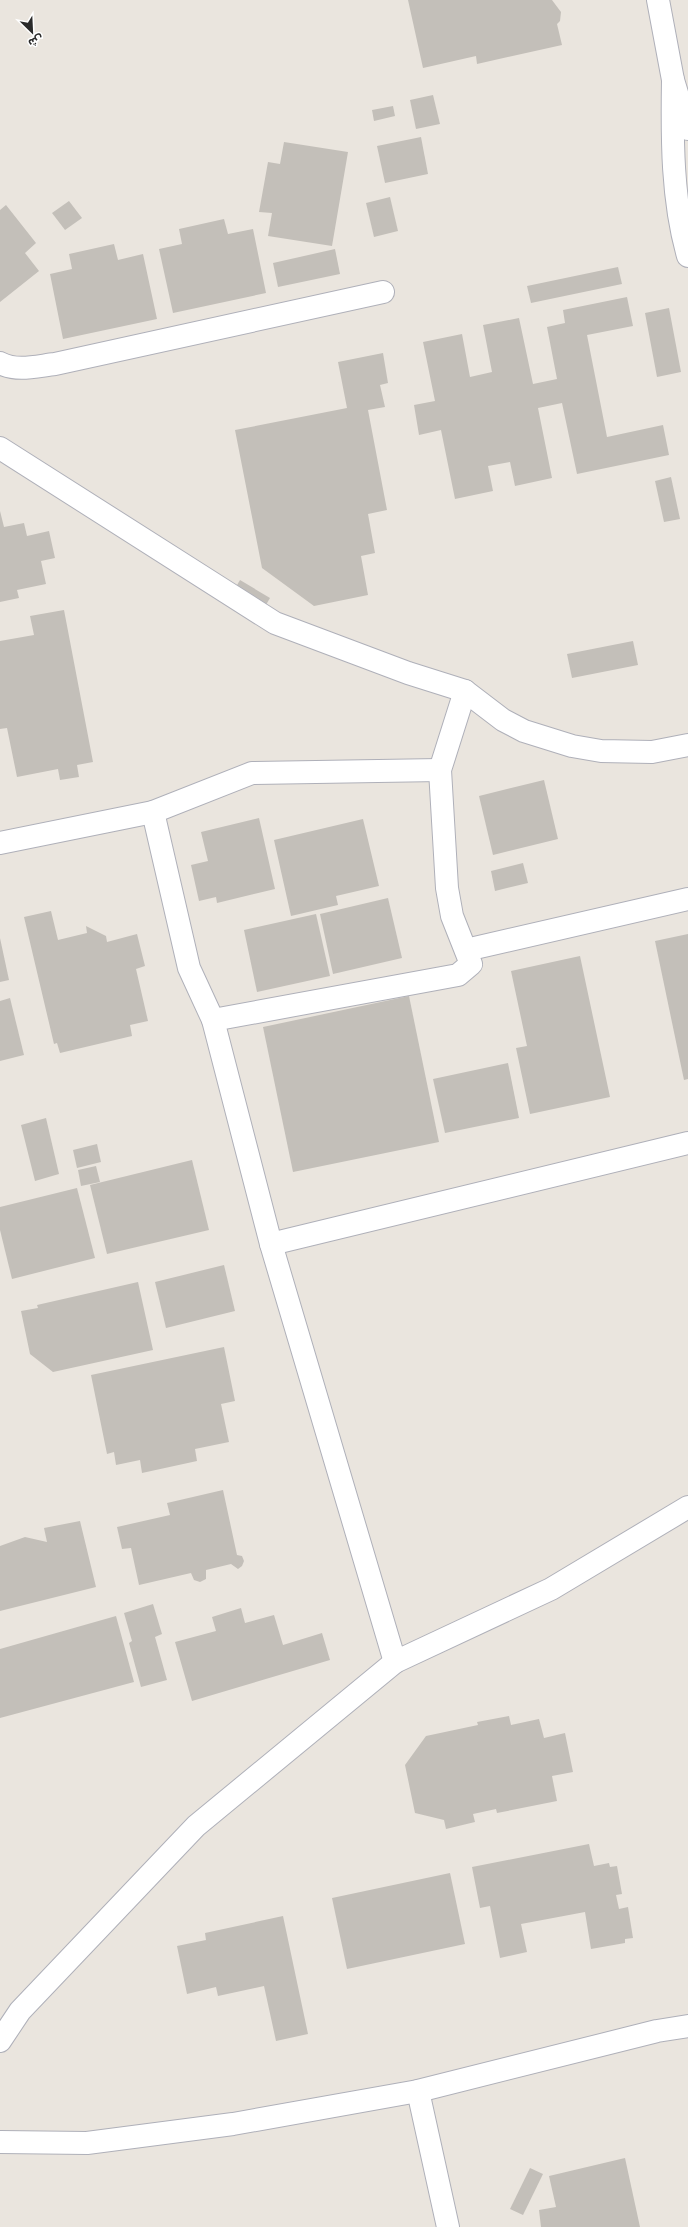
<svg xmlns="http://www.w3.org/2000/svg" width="688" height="2227" font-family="'Archivo Narrow','Noto Sans Arabic',sans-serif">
  <rect width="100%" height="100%" fill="#eae5de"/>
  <g fill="#c3bfb9">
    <path d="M408 0H552L561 12 560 21 557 24 562 45 477 64 476 56 423 68Z"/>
    <path d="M433 95 440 124 416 129 410 100Z"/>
    <path d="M393 106 395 116 374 121 372 110Z"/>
    <path d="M421 137 428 174 385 183 377 146Z"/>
    <path d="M284 142 348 152 332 246 268 236 272 213 259 212 268 162 280 164Z"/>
    <path d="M390 197 398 231 374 237 366 203Z"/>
    <path d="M69 201 82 218 65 230 52 213Z"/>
    <path d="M6 205 36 243 25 253 39 271 0 302V210Z"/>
    <path d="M224 219 228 234 253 229 266 293 173 313 159 249 182 244 179 229Z"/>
    <path d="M114 244 118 260 143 254 157 319 63 339 50 274 72 269 69 254Z"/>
    <path d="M335 249 340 274 278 287 273 263Z"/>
    <path d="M618 267 622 284 531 303 527 286Z"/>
    <path d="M627 297 633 326 587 335 607 437 663 425 669 455 577 474 562 403 538 408 552 478 515 486 510 462 488 466 493 491 455 499 441 430 419 435 414 405 435 401 423 342 462 334 470 377 492 372 483 325 519 318 533 384 557 379 547 327 565 323 563 310Z"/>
    <path d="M669 308 681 372 657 377 645 313Z"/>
    <path d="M383 353 388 383 380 385 385 407 368 410 387 510 368 514 375 553 361 556 368 595 314 606 262 568 235 430 347 408 338 362Z"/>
    <path d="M671 477 680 519 664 522 655 481Z"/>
    <path d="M0 511 4 527 24 523 27 536 49 531 55 558 41 561 46 584 17 590 19 598 0 602Z"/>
    <path d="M240 580 270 598 263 610 233 592Z"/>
    <path d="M64 610 93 762 77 765 79 777 60 780 58 769 17 777 7 728 0 729V641L34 635 30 616Z"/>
    <path d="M633 641 638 665 572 678 567 654Z"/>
    <path d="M544 780 558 839 493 855 479 796Z"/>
    <path d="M259 818 275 889 217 903 216 897 199 901 191 865 208 861 201 832Z"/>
    <path d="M363 819 379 886 336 896 338 905 291 916 274 840Z"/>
    <path d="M523 863 528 883 495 891 491 871Z"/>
    <path d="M388 898 402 958 333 974 320 914Z"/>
    <path d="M51 911 58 940 87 933 86 926 106 936 107 942 137 934 145 966 136 969 148 1021 130 1025 132 1036 60 1053 57 1043 54 1044 24 917Z"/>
    <path d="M316 914 330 976 257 992 244 930Z"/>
    <path d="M688 934V1079L684 1080 655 941Z"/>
    <path d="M0 938 9 980 0 982Z"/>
    <path d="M580 956 610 1097 530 1114 516 1048 527 1046 511 971Z"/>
    <path d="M409 996 439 1142 293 1172 263 1027Z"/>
    <path d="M10 998 24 1055 0 1061V1001Z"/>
    <path d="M508 1063 519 1118 445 1133 433 1079Z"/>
    <path d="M46 1118 59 1174 35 1181 21 1125Z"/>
    <path d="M97 1144 101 1162 77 1168 73 1150Z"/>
    <path d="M192 1160 209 1230 107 1254 90 1185Z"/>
    <path d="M96 1166 100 1182 81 1186 78 1170Z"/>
    <path d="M77 1188 95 1258 12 1279 0 1230V1207Z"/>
    <path d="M224 1265 235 1311 166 1328 155 1282Z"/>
    <path d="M138 1282 153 1350 53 1372 30 1354 21 1311 38 1308 37 1305Z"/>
    <path d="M224 1347 235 1401 221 1404 229 1442 195 1449 197 1461 142 1473 140 1460 116 1465 114 1452 107 1454 91 1375Z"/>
    <path d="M223 1490 237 1555 242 1556 244 1561 242 1566 238 1569 231 1564 206 1570V1579L200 1582 194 1580 191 1573 139 1585 131 1548 122 1549 117 1527 170 1515 167 1503Z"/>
    <path d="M80 1521 96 1587 0 1611V1546L25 1537 47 1542 44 1528Z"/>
    <path d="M153 1604 162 1634 155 1637 167 1680 141 1687 129 1643 132 1641 124 1613Z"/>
    <path d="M241 1608 245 1623 274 1615 283 1645 322 1633 330 1660 192 1701 175 1642 216 1631 212 1617Z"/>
    <path d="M116 1616 134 1682 0 1718V1649Z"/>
    <path d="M509 1716 511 1725 539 1719 544 1738 565 1733 573 1772 552 1776 557 1801 497 1813 496 1809 473 1814 475 1822 446 1829 444 1820 415 1813 405 1765 426 1736 478 1725 477 1722Z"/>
    <path d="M589 1844 594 1866 609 1863 610 1867 617 1866 622 1894 616 1895 619 1909 628 1907 633 1938 625 1939V1943L591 1949 585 1912 521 1924 527 1952 500 1958 490 1906 480 1908 472 1867Z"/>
    <path d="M450 1873 465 1944 347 1969 332 1898Z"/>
    <path d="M283 1916 308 2034 276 2041 264 1986 218 1996 216 1987 187 1994 177 1946 206 1940 205 1933Z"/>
    <path d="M625 2158 640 2227H541L539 2210 556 2207 549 2176Z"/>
    <path d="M530 2168 543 2174 523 2215 510 2209Z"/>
  </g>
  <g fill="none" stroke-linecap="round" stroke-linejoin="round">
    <g stroke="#afb0b9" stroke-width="24">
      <g id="minor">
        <path d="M658 0 673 80 688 129"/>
        <path d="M673 80C672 139 672 200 688 256"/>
        <path d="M0 363C17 372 37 366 55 364L383 292"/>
        <path d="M0 448 275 623 408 673 465 691 503 720 524 731 572 746 601 751 652 752 688 745"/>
        <path d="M153 812 189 968 213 1020 271 1244 395 1662"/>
        <path d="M0 843 153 812 252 773 440 770"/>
        <path d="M466 950 688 899"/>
        <path d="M213 1020 458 975 471 964 452 916 447 888 440 770 465 691"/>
        <path d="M271 1244 688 1143"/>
        <path d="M0 2041 20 2011 196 1826 395 1662 551 1589 688 1507"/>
        <path d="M418 2091 448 2227"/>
        <path d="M0 2142 87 2143 233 2124 418 2091 657 2031 688 2026"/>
      </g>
    </g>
    <use href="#minor" stroke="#fff" stroke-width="22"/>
  </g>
  <g transform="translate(32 32) rotate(156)" stroke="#ffffff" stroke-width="3" paint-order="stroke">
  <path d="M0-3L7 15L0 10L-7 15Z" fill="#2a2a2a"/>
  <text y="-6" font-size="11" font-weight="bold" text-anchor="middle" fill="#2a2a2a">ش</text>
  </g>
</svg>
